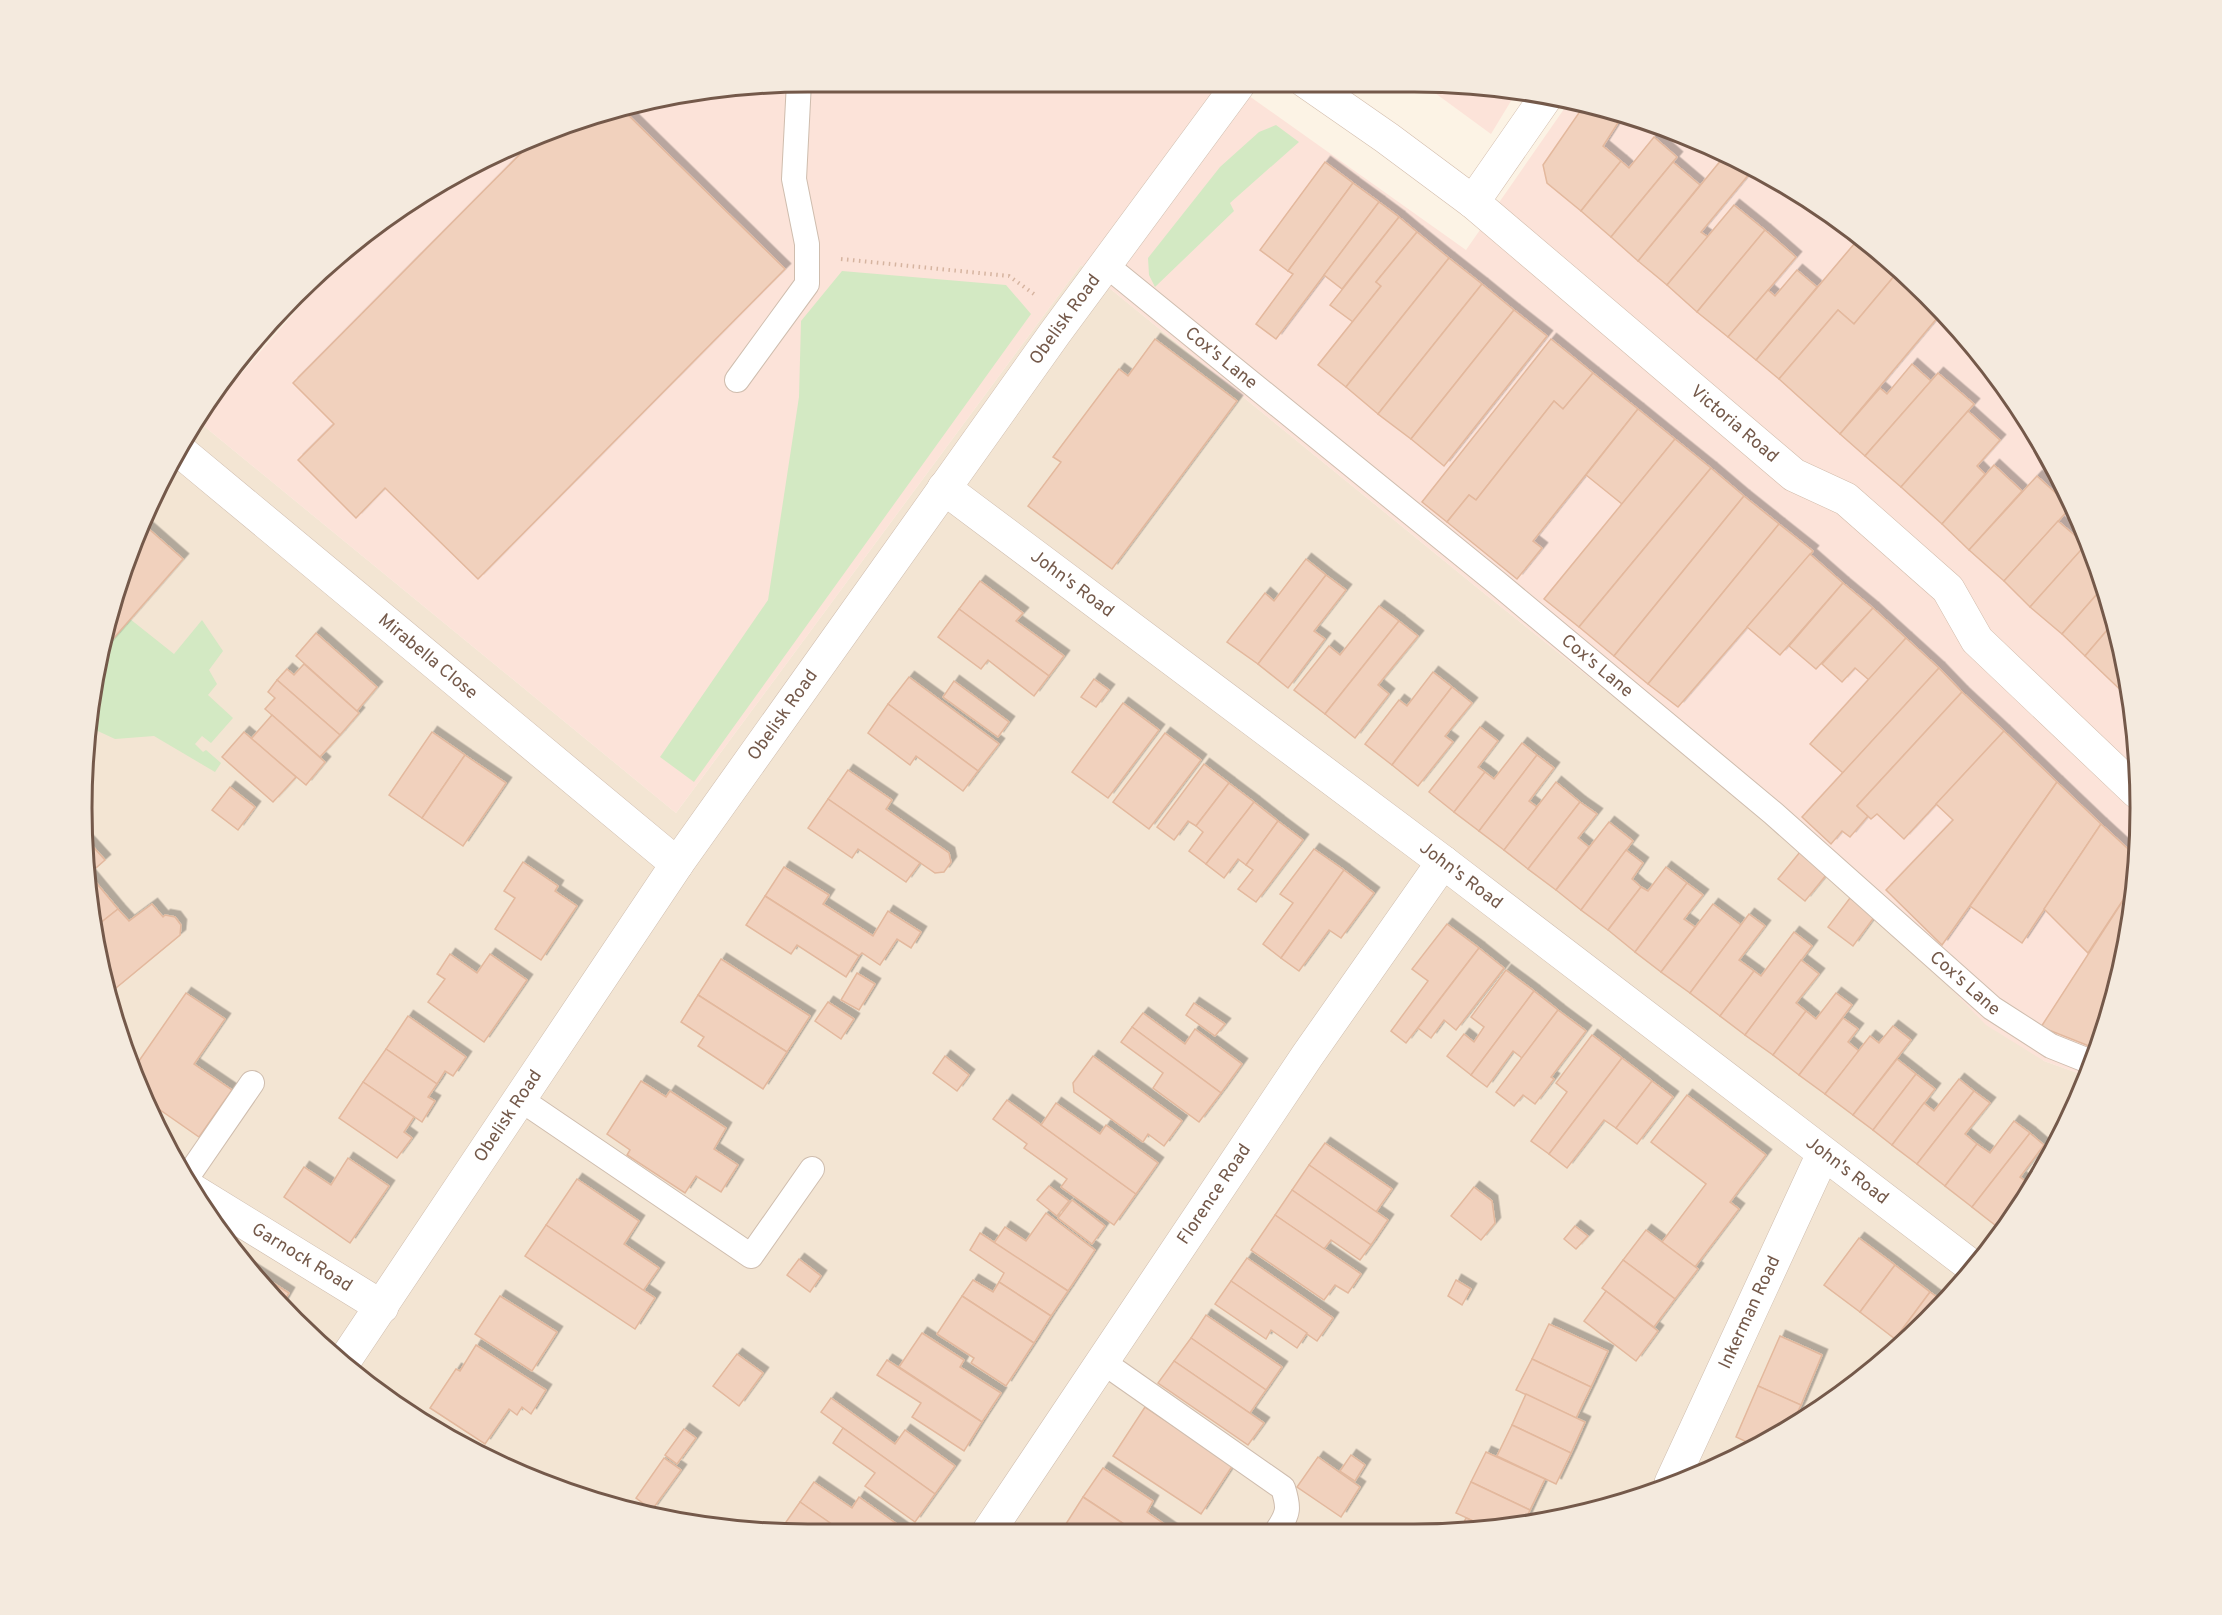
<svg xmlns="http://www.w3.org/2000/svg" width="2222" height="1615" font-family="Overpass,sans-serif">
  <defs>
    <filter id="shadow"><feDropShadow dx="5.5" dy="-5.5" stdDeviation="0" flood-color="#0004"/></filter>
  </defs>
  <rect width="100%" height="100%" fill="#fcf3e5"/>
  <g fill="#f3e5d3">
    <path d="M341 259 205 412 262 328Z"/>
    <path d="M1081 265 1485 594 1749 805 2044 1061 2086 1076 2066 1129 1991 1250 1893 1354 1736 1459 1603 1509 1510 1528 760 1532 620 1509 486 1459 366 1384 261 1286 203 1211 136 1086 87 902V712L106 619 156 486 199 422 676 813Z"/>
  </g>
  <g fill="#fce3d9">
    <path d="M808 81H1228L1466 250 1571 99 1692 136 1778 179 1893 261 1961 329 2044 445 2103 574 2135 713 2139 855 2116 996 2086 1076 2044 1061 1986 1025 1898 934 1749 805 1485 594 1081 265 676 813 199 422 341 259 404 203 529 136 619 106Z"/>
    <path d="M1420 82 1517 91 1491 134Z"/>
  </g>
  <g fill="#d3e9c3">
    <path d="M1276 125 1299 142 1230 203 1234 211 1155 287 1149 275 1148 258 1220 167 1259 132Z"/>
    <path d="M842 271 1006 285 1031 314 694 782 660 757 768 600 799 397 801 321Z"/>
    <path d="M130 619 174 654 202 620 223 651 209 670 217 684 208 695 233 718 211 743 202 736 195 744 203 752 206 750 221 763 215 772 154 736 115 739 87 726V712L99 655Z"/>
  </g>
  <g fill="#f1d1bd" stroke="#e3b89d" stroke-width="1.5" filter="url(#shadow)">
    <path d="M1585 104 1623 115 1603 146 1621 161 1581 211 1547 183 1543 165Z"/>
    <path d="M619 106 785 269 478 579 385 488 356 518 298 460 334 424 293 383 542 132Z"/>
    <path d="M1654 137 1677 157 1611 237 1581 211 1621 161 1629 168Z"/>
    <path d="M1727 153 1755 167 1701 232 1708 237 1667 285 1638 261Z"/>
    <path d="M1325 162 1353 183 1288 271 1260 250Z"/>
    <path d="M1673 162 1700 185 1638 261 1611 237Z"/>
    <path d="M1353 183 1379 202 1276 339 1256 324 1293 274 1288 271Z"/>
    <path d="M1379 202 1399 217 1342 289 1324 275Z"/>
    <path d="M1734 205 1765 230 1697 312 1667 285Z"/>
    <path d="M1399 217 1417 232 1376 282 1381 286 1353 322 1330 305Z"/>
    <path d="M1765 230 1796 257 1728 337 1697 312Z"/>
    <path d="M1417 232 1449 258 1346 387 1318 365 1381 286 1376 282Z"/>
    <path d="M1860 237 1901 268 1854 324 1838 310 1779 379 1756 360Z"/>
    <path d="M1449 258 1482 284 1378 414 1346 387Z"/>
    <path d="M1901 268 1943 311 1840 434 1779 379 1838 310 1854 324Z"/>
    <path d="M1797 270 1817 287 1756 360 1728 337 1768 290 1775 296Z"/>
    <path d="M1482 284 1514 310 1411 439 1378 414Z"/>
    <path d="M1514 310 1547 336 1444 466 1411 439Z"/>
    <path d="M1155 339 1237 401 1112 569 1028 506 1061 462 1053 457 1119 369 1128 376Z"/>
    <path d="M1551 339 1593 373 1563 409 1554 401 1476 500 1469 495 1447 522 1422 502Z"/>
    <path d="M1912 364 1931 381 1865 456 1840 434 1880 388 1887 394Z"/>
    <path d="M1593 373 1638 409 1533 541 1542 548 1517 579 1447 522 1469 495 1476 500 1554 401 1563 409Z"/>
    <path d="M1938 373 1974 404 1901 487 1865 456Z"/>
    <path d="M1638 409 1675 439 1622 504 1586 475Z"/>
    <path d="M1968 411 2000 440 1977 466 1985 474 1942 524 1901 487Z"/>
    <path d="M1675 439 1711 468 1579 627 1544 599Z"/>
    <path d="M1994 465 2022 491 1969 550 1942 524Z"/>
    <path d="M1711 468 1744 496 1614 656 1579 627Z"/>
    <path d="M2037 476 2071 507 2004 581 1969 550Z"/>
    <path d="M1744 496 1779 524 1648 684 1614 656Z"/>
    <path d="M2058 521 2086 545 2030 607 2004 581Z"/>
    <path d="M142 523 183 559 99 655 106 619Z"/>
    <path d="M1779 524 1813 551 1678 707 1648 684Z"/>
    <path d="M2088 542 2103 574 2105 585 2062 634 2030 607Z"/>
    <path d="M1810 554 1843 583 1780 655 1747 627Z"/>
    <path d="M1306 559 1326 575 1258 664 1227 642 1265 593 1274 601Z"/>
    <path d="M1326 575 1346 590 1314 631 1325 639 1288 688 1258 664Z"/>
    <path d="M980 581 1023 613 1016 621 1064 656 1049 676 959 609Z"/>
    <path d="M1843 583 1873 608 1816 669 1789 646Z"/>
    <path d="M2105 585 2114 622 2085 656 2062 634Z"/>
    <path d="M1379 606 1399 621 1325 714 1294 690 1329 646 1340 655Z"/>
    <path d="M1873 608 1906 638 1869 680 1855 668 1842 682 1822 664Z"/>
    <path d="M959 609 1049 676 1034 696 988 660 981 669 938 637Z"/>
    <path d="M1399 621 1418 636 1378 685 1389 694 1355 738 1325 714Z"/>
    <path d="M2114 622 2132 701 2085 656Z"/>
    <path d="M316 633 377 687 357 711 296 656Z"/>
    <path d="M1906 638 1939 668 1843 773 1810 744Z"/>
    <path d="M304 664 359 713 340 735 277 680 287 669 294 675Z"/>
    <path d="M1939 668 1962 692 1857 806 1868 816 1850 837 1842 831 1831 844 1802 817Z"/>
    <path d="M1433 672 1452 687 1392 765 1365 744 1399 700 1407 706Z"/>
    <path d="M909 677 999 744 978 771 888 704Z"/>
    <path d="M1094 679 1109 690 1096 707 1081 697Z"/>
    <path d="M277 680 340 735 320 757 265 709 275 698 268 692Z"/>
    <path d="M954 681 1009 722 998 737 943 697Z"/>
    <path d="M1452 687 1472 703 1445 736 1453 742 1418 786 1392 765Z"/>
    <path d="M1962 692 2004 731 1904 839 1877 814 1871 819 1857 806Z"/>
    <path d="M1123 703 1159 730 1108 798 1072 772Z"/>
    <path d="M888 704 978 771 963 791 916 756 910 765 868 733Z"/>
    <path d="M272 715 325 762 306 785 251 739Z"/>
    <path d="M1480 727 1498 741 1478 767 1485 772 1454 812 1429 792Z"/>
    <path d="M2004 731 2057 782 1942 945 1886 890 1953 820 1936 804Z"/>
    <path d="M244 732 296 777 273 802 222 757Z"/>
    <path d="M432 732 465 755 422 818 389 795Z"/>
    <path d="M1165 733 1201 760 1149 829 1113 802Z"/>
    <path d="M1522 743 1537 755 1479 831 1454 812 1485 772 1494 779Z"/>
    <path d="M465 755 506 783 463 846 422 818Z"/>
    <path d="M1537 755 1554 768 1529 801 1537 807 1504 850 1479 831Z"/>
    <path d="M1204 764 1229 783 1196 826 1188 821 1174 840 1157 827Z"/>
    <path d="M848 770 892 800 886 809 949 853 951 862 944 872 935 873 828 799Z"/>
    <path d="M1556 782 1580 802 1528 869 1504 850Z"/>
    <path d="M2057 782 2101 824 2022 943 1970 906Z"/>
    <path d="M1229 783 1254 802 1206 864 1189 851 1203 832 1196 826Z"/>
    <path d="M230 787 255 807 238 830 212 810Z"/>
    <path d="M828 799 920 863 906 882 858 849 852 858 808 828Z"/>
    <path d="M1254 802 1278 821 1246 865 1238 859 1224 878 1206 864Z"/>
    <path d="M1580 802 1597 814 1578 838 1589 847 1556 890 1528 869Z"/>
    <path d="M1278 821 1303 840 1256 902 1238 889 1253 870 1246 865Z"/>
    <path d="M1609 822 1633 841 1581 910 1556 890Z"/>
    <path d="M2101 824 2139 859 2135 882 2088 953 2044 909Z"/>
    <path d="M87 840 105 860 89 874 118 909 94 928 87 902Z"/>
    <path d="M1314 849 1344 870 1281 958 1263 944 1293 903 1280 894Z"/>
    <path d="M1626 850 1643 863 1632 879 1641 887 1608 930 1581 910Z"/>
    <path d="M1800 852 1827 874 1805 901 1778 879Z"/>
    <path d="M523 862 558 886 555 891 577 906 541 960 495 929 515 898 504 891Z"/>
    <path d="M784 867 829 895 823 904 873 936 888 911 921 932 911 948 897 939 880 965 862 953 859 956 765 896Z"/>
    <path d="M1666 867 1687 883 1635 952 1608 930 1641 887 1648 891Z"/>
    <path d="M1344 870 1374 893 1341 938 1329 930 1299 971 1281 958Z"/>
    <path d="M2135 882 2116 996 2089 1046 2041 1027Z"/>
    <path d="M1687 883 1703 895 1684 919 1695 927 1661 972 1635 952Z"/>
    <path d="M765 896 859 956 846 977 797 945 791 954 746 925Z"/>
    <path d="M1850 898 1875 916 1853 946 1828 927Z"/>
    <path d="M152 904 163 917 165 915 175 917 181 925 180 935 116 988 108 978 94 928 118 909 129 921Z"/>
    <path d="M1713 904 1741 925 1690 993 1661 972Z"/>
    <path d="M1749 914 1765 926 1739 960 1754 971 1720 1016 1690 993Z"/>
    <path d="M1447 924 1479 948 1406 1043 1391 1031 1428 981 1412 969Z"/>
    <path d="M1794 932 1812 946 1745 1035 1720 1016 1754 971 1761 976Z"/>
    <path d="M1479 948 1504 968 1456 1030 1444 1020 1431 1038 1418 1028Z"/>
    <path d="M450 954 477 973 490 954 527 980 484 1042 428 1002 445 979 437 974Z"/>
    <path d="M721 959 810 1016 787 1052 698 995Z"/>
    <path d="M1801 960 1819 974 1796 1003 1806 1011 1773 1055 1745 1035Z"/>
    <path d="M1506 970 1534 991 1471 1075 1447 1056 1464 1034 1474 1042 1484 1027 1471 1017Z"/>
    <path d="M857 973 875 984 859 1010 841 1000Z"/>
    <path d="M1534 991 1558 1010 1522 1058 1513 1051 1487 1087 1471 1075Z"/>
    <path d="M186 993 225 1019 194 1064 232 1090 199 1137 143 1098 136 1086 132 1071Z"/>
    <path d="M1836 993 1852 1005 1799 1075 1773 1055 1806 1011 1816 1019Z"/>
    <path d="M698 995 787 1052 763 1089 698 1046 704 1037 681 1022Z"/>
    <path d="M828 1002 854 1019 841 1039 815 1021Z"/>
    <path d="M1194 1003 1225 1024 1215 1036 1186 1015Z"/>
    <path d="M2113 1005 2096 1049 2089 1046Z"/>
    <path d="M1558 1010 1586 1031 1551 1077 1554 1079 1535 1104 1523 1095 1514 1106 1496 1092Z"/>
    <path d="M1143 1013 1185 1044 1195 1029 1242 1064 1221 1093 1132 1027Z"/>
    <path d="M408 1016 466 1057 453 1076 445 1071 437 1084 386 1049Z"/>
    <path d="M1843 1018 1858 1029 1848 1042 1859 1051 1825 1094 1799 1075Z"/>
    <path d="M1893 1026 1911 1040 1853 1115 1825 1094 1870 1036 1879 1043Z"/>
    <path d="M1132 1027 1221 1093 1199 1122 1153 1088 1163 1073 1121 1042Z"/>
    <path d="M1592 1035 1622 1058 1549 1154 1531 1141 1567 1092 1556 1083Z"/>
    <path d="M386 1049 437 1084 428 1097 435 1101 422 1122 363 1082Z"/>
    <path d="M945 1056 969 1075 957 1091 933 1073Z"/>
    <path d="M1093 1056 1182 1121 1164 1146 1148 1134 1143 1142 1074 1092 1073 1083Z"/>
    <path d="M1622 1058 1652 1081 1616 1128 1604 1120 1567 1168 1549 1154Z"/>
    <path d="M1897 1059 1916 1074 1873 1130 1853 1115Z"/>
    <path d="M1916 1074 1935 1089 1892 1145 1873 1130Z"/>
    <path d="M1959 1079 1974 1091 1917 1164 1892 1145 1924 1103 1934 1111Z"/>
    <path d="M641 1081 666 1097 670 1091 726 1128 714 1149 738 1165 721 1192 696 1176 685 1193 627 1155 630 1150 607 1134Z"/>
    <path d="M1652 1081 1673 1097 1637 1144 1616 1128Z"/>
    <path d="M363 1082 414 1117 404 1132 412 1138 397 1158 339 1118Z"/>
    <path d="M1974 1091 1990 1103 1965 1134 1977 1144 1945 1186 1917 1164Z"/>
    <path d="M1687 1095 1766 1155 1730 1202 1739 1209 1695 1267 1662 1242 1706 1184 1651 1142Z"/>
    <path d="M1007 1100 1136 1194 1114 1225 1061 1187 1067 1179 1024 1148 1027 1144 993 1119Z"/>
    <path d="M1056 1103 1100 1134 1106 1125 1158 1163 1136 1194 1041 1125Z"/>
    <path d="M2014 1121 2030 1133 1972 1207 1945 1186 1977 1144 1990 1153Z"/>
    <path d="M2030 1133 2044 1145 2020 1177 2031 1185 2000 1229 1972 1207Z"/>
    <path d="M1325 1143 1392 1189 1376 1212 1309 1165Z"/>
    <path d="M348 1158 389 1186 350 1243 284 1197 304 1167 331 1185Z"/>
    <path d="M1309 1165 1388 1220 1371 1245 1292 1190Z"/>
    <path d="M577 1179 639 1221 624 1244 659 1268 643 1291 546 1225Z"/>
    <path d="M1049 1186 1069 1201 1057 1216 1037 1200Z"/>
    <path d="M1474 1187 1492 1201 1495 1223 1481 1240 1451 1216Z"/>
    <path d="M1292 1190 1371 1245 1360 1260 1331 1240 1324 1249 1275 1215Z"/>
    <path d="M1072 1200 1105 1226 1092 1244 1058 1218Z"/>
    <path d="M1046 1213 1095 1250 1068 1291 994 1243 1005 1227 1026 1241Z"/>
    <path d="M1275 1215 1361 1274 1348 1293 1335 1285 1324 1300 1251 1250Z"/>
    <path d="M546 1225 655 1298 635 1329 525 1256Z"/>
    <path d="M1575 1226 1588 1236 1576 1249 1564 1239Z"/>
    <path d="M1646 1230 1698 1269 1675 1299 1623 1260Z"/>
    <path d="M980 1233 1068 1291 1051 1316 999 1282 1004 1273 970 1250Z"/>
    <path d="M1859 1238 1895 1265 1860 1312 1824 1285Z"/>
    <path d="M1247 1258 1333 1318 1317 1341 1231 1281Z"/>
    <path d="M799 1259 821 1276 810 1292 787 1275Z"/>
    <path d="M1623 1260 1675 1299 1654 1327 1602 1288Z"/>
    <path d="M245 1265 289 1293 282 1305 261 1286Z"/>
    <path d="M1895 1265 1930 1292 1895 1339 1860 1312Z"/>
    <path d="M973 1280 993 1292 999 1282 1051 1316 1034 1343 962 1296Z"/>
    <path d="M1456 1280 1471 1289 1462 1305 1448 1296Z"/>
    <path d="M1231 1281 1307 1333 1297 1348 1271 1330 1266 1339 1215 1304Z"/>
    <path d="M1606 1291 1658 1331 1636 1361 1584 1321Z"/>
    <path d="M1930 1292 1943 1301 1902 1344 1895 1339Z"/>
    <path d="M500 1296 557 1332 532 1371 475 1334Z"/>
    <path d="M962 1296 1034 1343 1006 1386 971 1363 974 1358 937 1334Z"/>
    <path d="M1206 1315 1282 1367 1266 1390 1191 1338Z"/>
    <path d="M1549 1324 1608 1351 1591 1387 1532 1359Z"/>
    <path d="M922 1333 964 1360 960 1367 1001 1393 982 1422 899 1367Z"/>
    <path d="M1780 1336 1822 1355 1801 1405 1758 1386Z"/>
    <path d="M1191 1338 1266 1390 1250 1413 1174 1361Z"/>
    <path d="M476 1345 546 1390 531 1414 522 1407 517 1415 509 1409 485 1444 430 1408 456 1369 460 1371Z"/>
    <path d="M737 1354 763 1373 739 1406 713 1386Z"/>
    <path d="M1532 1359 1591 1387 1576 1418 1516 1390Z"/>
    <path d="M887 1360 982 1422 964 1451 912 1417 921 1403 877 1375Z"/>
    <path d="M1174 1361 1264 1423 1248 1445 1158 1383Z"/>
    <path d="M1758 1386 1801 1405 1793 1421 1755 1446 1736 1437Z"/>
    <path d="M1526 1394 1585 1422 1571 1453 1512 1425Z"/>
    <path d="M831 1398 895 1444 905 1430 955 1466 935 1494 821 1412Z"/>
    <path d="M1145 1407 1233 1465 1201 1514 1113 1456Z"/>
    <path d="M1512 1425 1571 1453 1556 1484 1497 1456Z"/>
    <path d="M843 1428 935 1494 915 1522 865 1486 875 1473 833 1443Z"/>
    <path d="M684 1429 696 1438 677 1464 665 1455Z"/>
    <path d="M1486 1452 1545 1479 1530 1510 1471 1482Z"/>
    <path d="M1351 1455 1365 1465 1355 1481 1340 1471Z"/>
    <path d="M1318 1457 1360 1487 1341 1517 1297 1487Z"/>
    <path d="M664 1458 681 1470 652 1510 636 1498Z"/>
    <path d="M1103 1468 1153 1501 1147 1512 1173 1530H1133L1083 1497Z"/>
    <path d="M814 1482 852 1508 859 1497 908 1532H843L800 1502Z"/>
    <path d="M1471 1482 1530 1510 1523 1525 1510 1528H1488L1456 1513Z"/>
    <path d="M1083 1497 1133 1530 1070 1531 1064 1527Z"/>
    <path d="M800 1502 843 1532H801L786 1522Z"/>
    <path d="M1466 1518 1488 1528H1461Z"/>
  </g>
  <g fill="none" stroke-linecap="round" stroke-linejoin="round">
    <g stroke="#cfbdae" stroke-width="26">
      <g id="lane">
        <path id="s1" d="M1106 265 1496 582 1773 813 1992 1008 2051 1046 2091 1062"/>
        <path d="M737 380 807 284V244L794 179 799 82"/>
        <path d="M520 1099 751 1256 812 1169"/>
        <path d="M186 1179 252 1083"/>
        <path d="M1103 1362 1283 1488C1289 1507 1289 1513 1278 1529"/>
      </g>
    </g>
    <g stroke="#cfbdae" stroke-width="34">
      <g id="street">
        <path id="s2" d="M180 451 677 864"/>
        <path id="s3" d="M944 488 1443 862 1974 1268"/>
        <path id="s4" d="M192 1190 382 1307"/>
        <path id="s5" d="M343 1363 677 864 1055 333 1241 81"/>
        <path id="s6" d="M1671 1483 1823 1154"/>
        <path id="s7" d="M989 1531 1307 1056 1443 862"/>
      </g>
    </g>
    <g stroke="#d2bcab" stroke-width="34">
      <g id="secondary">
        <path id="s8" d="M1305 81 1387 138 1473 202 1794 475 1846 499 1948 589 1977 640 2137 792"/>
        <path d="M1473 202 1548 94"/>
      </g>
    </g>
    <path stroke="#d6b4a0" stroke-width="4" stroke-dasharray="1.5 4.5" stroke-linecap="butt" d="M841 259 1009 276 1034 294"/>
    <use href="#lane" stroke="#fff" stroke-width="24"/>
    <use href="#street" stroke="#fff" stroke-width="33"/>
    <use href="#secondary" stroke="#fff" stroke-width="33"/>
  </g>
  <g text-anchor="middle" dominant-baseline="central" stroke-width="4.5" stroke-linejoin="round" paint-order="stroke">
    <g font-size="18" fill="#74594a" stroke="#fff7eb">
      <text stroke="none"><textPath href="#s5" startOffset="1269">Obelisk Road</textPath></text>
      <text stroke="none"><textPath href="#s1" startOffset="148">Cox's Lane</textPath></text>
      <text stroke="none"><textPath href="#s8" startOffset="550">Victoria Road</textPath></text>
      <text stroke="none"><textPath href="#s3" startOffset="160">John's Road</textPath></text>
      <text stroke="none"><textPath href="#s2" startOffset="322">Mirabella Close</textPath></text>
      <text stroke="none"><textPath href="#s1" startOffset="634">Cox's Lane</textPath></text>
      <text stroke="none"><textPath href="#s5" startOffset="783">Obelisk Road</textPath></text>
      <text stroke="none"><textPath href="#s3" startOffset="646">John's Road</textPath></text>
      <text stroke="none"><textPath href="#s1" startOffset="1120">Cox's Lane</textPath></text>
      <text stroke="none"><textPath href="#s5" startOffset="297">Obelisk Road</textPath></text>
      <text stroke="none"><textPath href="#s3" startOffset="1132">John's Road</textPath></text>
      <text stroke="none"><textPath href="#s7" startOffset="405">Florence Road</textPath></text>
      <text stroke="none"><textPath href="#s4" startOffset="129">Garnock Road</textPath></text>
      <text stroke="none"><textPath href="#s6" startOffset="188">Inkerman Road</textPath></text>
    </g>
  </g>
  <path d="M0 0H2222V1615H0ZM808 92H1414A716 716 0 0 1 2130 808V808A716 716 0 0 1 1414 1524H808A716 716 0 0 1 92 808V808A716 716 0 0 1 808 92Z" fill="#f4eade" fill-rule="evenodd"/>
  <path fill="none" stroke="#74594a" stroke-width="3" d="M808 92H1414A716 716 0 0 1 2130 808V808A716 716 0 0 1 1414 1524H808A716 716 0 0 1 92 808V808A716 716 0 0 1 808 92Z"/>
</svg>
